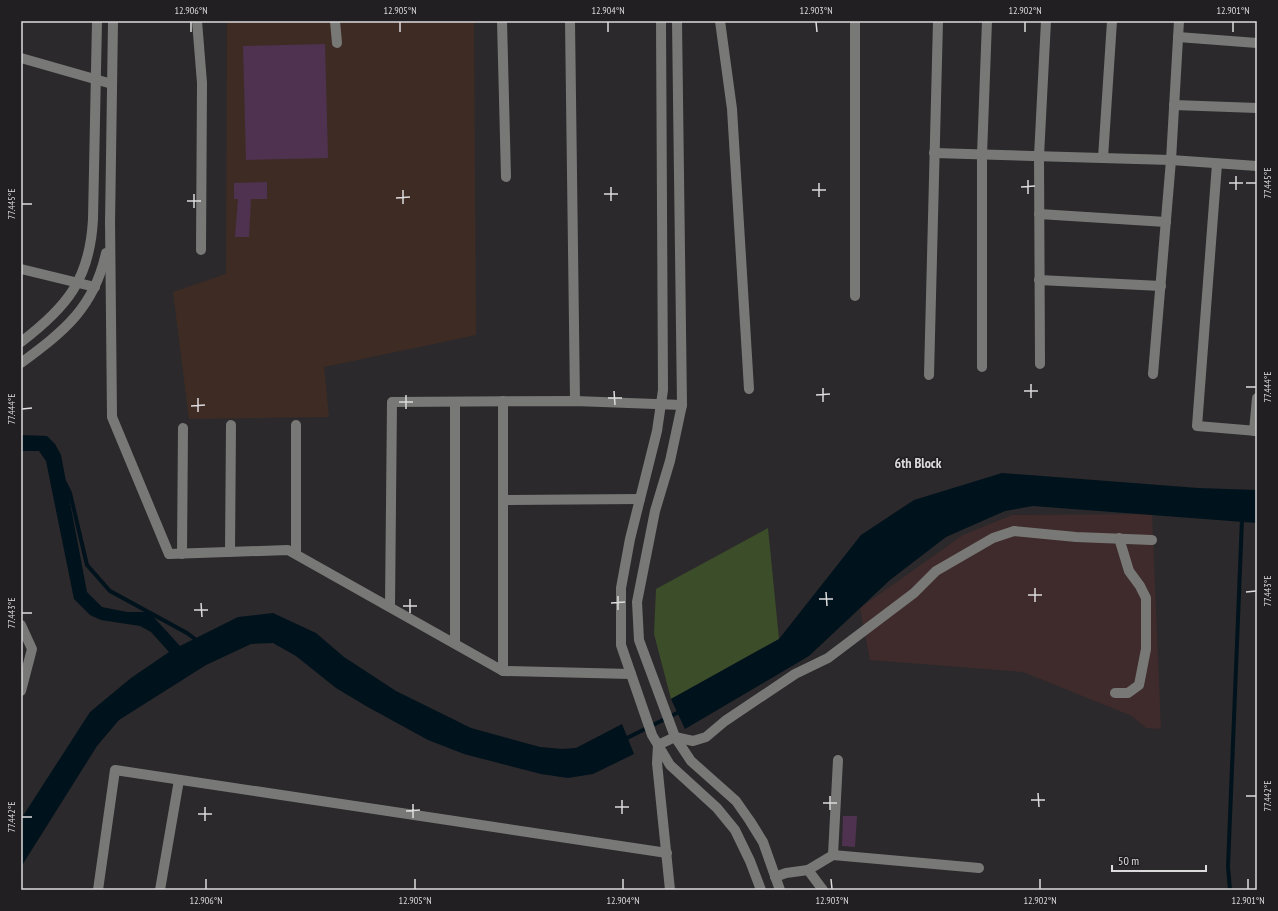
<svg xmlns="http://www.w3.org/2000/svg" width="1278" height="911" font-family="'PT Sans Narrow',sans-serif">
  <rect width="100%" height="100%" fill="#2b292b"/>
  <path fill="#3f2b2c" d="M1152 514 1161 729 1146 728 1132 716 1023 672 870 660 860 608 963 535 1012 515Z"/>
  <path fill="#3e2c24" d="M227 21H474L476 335 324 367 329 417 189 419 173 292 226 274Z"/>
  <path fill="#3c4d2a" d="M768 528 779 639 671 699 654 634 656 589Z"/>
  <g fill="#00121c">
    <path d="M21 435 47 436 55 444 61 455 87 592 102 607 127 612H149L180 646 238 617 273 613 316 633 344 657 396 691 471 728 540 747 562 749 576 748 622 724 634 754 593 774 568 778 541 774 464 754 428 740 366 706 336 688 296 656 273 643 251 644 206 665 119 720 97 746 21 867V819L90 712 131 678 169 652 151 632 140 626 101 620 90 615 74 599 46 461 39 451H21Z"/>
    <path d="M1002 473 1198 488 1257 490V523L1033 506 1005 511 946 537 890 580 809 656 685 729 671 699 779 639 861 535 914 500Z"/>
  </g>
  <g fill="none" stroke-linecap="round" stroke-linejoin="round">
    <g stroke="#00121c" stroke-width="4">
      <path d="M65 483 70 493 87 565 110 591 187 633 199 642"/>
      <path d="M623 740 681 711"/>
      <path d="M1230 890 1228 867 1242 519"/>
    </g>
  </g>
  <g fill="#4e3250">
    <path d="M325 44 328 158 246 160 243 46Z"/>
    <path d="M267 182V199H251L249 237H235L238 199H234V183Z"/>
    <path d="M843 816H857L855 847 842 846Z"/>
  </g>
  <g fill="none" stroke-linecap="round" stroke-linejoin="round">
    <g stroke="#787977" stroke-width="10">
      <path d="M197 21 202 83 201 250"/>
      <path d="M335 21 337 43"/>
      <path d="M502 21 506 177"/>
      <path d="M570 21 575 401"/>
      <path d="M661 21 663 390 657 431 630 539 621 588V645L652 735 670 765 717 808 735 830 750 861 761 890"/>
      <path d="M677 21 682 405 670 461 655 511 637 602 639 640 675 737 691 761 736 801 750 821 763 842 780 890"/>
      <path d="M720 21 732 109 749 389"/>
      <path d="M1178 37 1257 43"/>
      <path d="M21 58 112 84"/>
      <path d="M1174 105 1257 108"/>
      <path d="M934 153 1171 160 1257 166"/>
      <path d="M1103 158 1112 21"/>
      <path d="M1217 164 1197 426 1257 431"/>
      <path d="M1039 214 1166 222"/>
      <path d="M110 219 112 417 169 554 288 550 503 671 631 674"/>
      <path d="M110 225 113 21"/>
      <path d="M21 269 95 287"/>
      <path d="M1039 280 1161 286"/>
      <path d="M855 296V21"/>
      <path d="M21 342C67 307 90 279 93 219L97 21"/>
      <path d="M21 363C64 331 94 308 106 253"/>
      <path d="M1040 364 1039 156 1046 21"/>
      <path d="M982 367V155L987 21"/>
      <path d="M1153 374 1171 160 1179 21"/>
      <path d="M929 375 938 21"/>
      <path d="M503 401V671"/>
      <path d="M1254 431 1257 398"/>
      <path d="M503 500 640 499"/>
      <path d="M230 552 231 425"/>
      <path d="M182 554 183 428"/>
      <path d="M296 554V425"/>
      <path d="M390 606 392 402 575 401 682 405"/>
      <path d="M21 625 32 649 21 691"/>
      <path d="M455 643V402"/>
      <path d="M1115 693H1128L1139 685 1146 649V598L1140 586 1129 571 1119 538"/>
      <path d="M833 855 838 760"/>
      <path d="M808 870 833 855 979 868"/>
      <path d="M775 877 786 873 808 870 823 890"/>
      <path d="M98 890 115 770 667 853"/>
      <path d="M160 890 179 780"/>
      <path d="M670 890 657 763 658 745 675 737 693 741 706 737 725 721 795 674 828 658 914 593 936 571 993 538 1014 531 1076 537 1152 540"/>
    </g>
  </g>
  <path fill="none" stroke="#dddcdd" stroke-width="1.5" d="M191 22V32M400 22V32M608 22V32M816 22 817 32M1025 22V32M1233 22V32M1236 176V190M1028 180V194M819 183V197M1229 183H1243M1246 183H1256M611 187V201M1021 187 1035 186M403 190V204M812 190H826M194 194V208M604 194H618M396 198 410 197M187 201H201M22 204H32M1031 384V398M1246 387H1256M823 388V402M614 391 615 405M1024 391H1038M406 395V409M816 395 830 394M198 398V412M608 398H622M399 402H413M191 406 205 405M22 409 32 408M1035 588V602M826 592 827 606M1246 592 1256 591M1028 595H1042M618 596V610M410 599V613M819 599H833M201 603 202 617M611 603 625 602M403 606H417M194 610H208M22 613H32M1038 793 1039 807M830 796V810M1246 796H1256M622 800V814M1031 800H1045M823 803H837M413 804V818M205 807V821M615 807H629M406 811 420 810M198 814H212M22 817H32M206 879V889M415 879V889M623 879V889M831 879 832 889M1040 879V889M1248 879V889"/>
  <g text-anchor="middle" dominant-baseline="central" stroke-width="3" stroke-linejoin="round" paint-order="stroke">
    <g font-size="14" font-weight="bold" fill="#dddcdd" stroke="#211f21">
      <text x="918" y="463">6th Block</text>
    </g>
  </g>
  <rect width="1278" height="911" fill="none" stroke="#211f21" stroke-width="44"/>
  <path d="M1112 865v6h94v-6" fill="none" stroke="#dddcdd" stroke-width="2"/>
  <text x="1118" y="865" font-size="12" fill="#dddcdd" stroke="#211f21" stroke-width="3" paint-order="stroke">50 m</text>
  <rect x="22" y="22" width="1234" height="867" fill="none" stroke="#dddcdd" stroke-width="1.5"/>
  <g font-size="10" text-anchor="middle" fill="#dddcdd">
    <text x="191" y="14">12.906°N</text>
    <text x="400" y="14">12.905°N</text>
    <text x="608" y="14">12.904°N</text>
    <text x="816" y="14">12.903°N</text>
    <text x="1025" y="14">12.902°N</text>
    <text x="1233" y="14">12.901°N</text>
    <text transform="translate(1267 183) rotate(-90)" y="4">77.445°E</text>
    <text transform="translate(11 204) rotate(-90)" y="4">77.445°E</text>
    <text transform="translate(1267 387) rotate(-90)" y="4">77.444°E</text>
    <text transform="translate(11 409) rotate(-90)" y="4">77.444°E</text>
    <text transform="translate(1267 591) rotate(-90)" y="4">77.443°E</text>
    <text transform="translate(11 613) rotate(-90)" y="4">77.443°E</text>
    <text transform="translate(1267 796) rotate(-90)" y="4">77.442°E</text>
    <text transform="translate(11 817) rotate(-90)" y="4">77.442°E</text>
    <text x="206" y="904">12.906°N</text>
    <text x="415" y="904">12.905°N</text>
    <text x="623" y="904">12.904°N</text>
    <text x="832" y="904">12.903°N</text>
    <text x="1040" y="904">12.902°N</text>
    <text x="1248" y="904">12.901°N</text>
  </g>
</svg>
